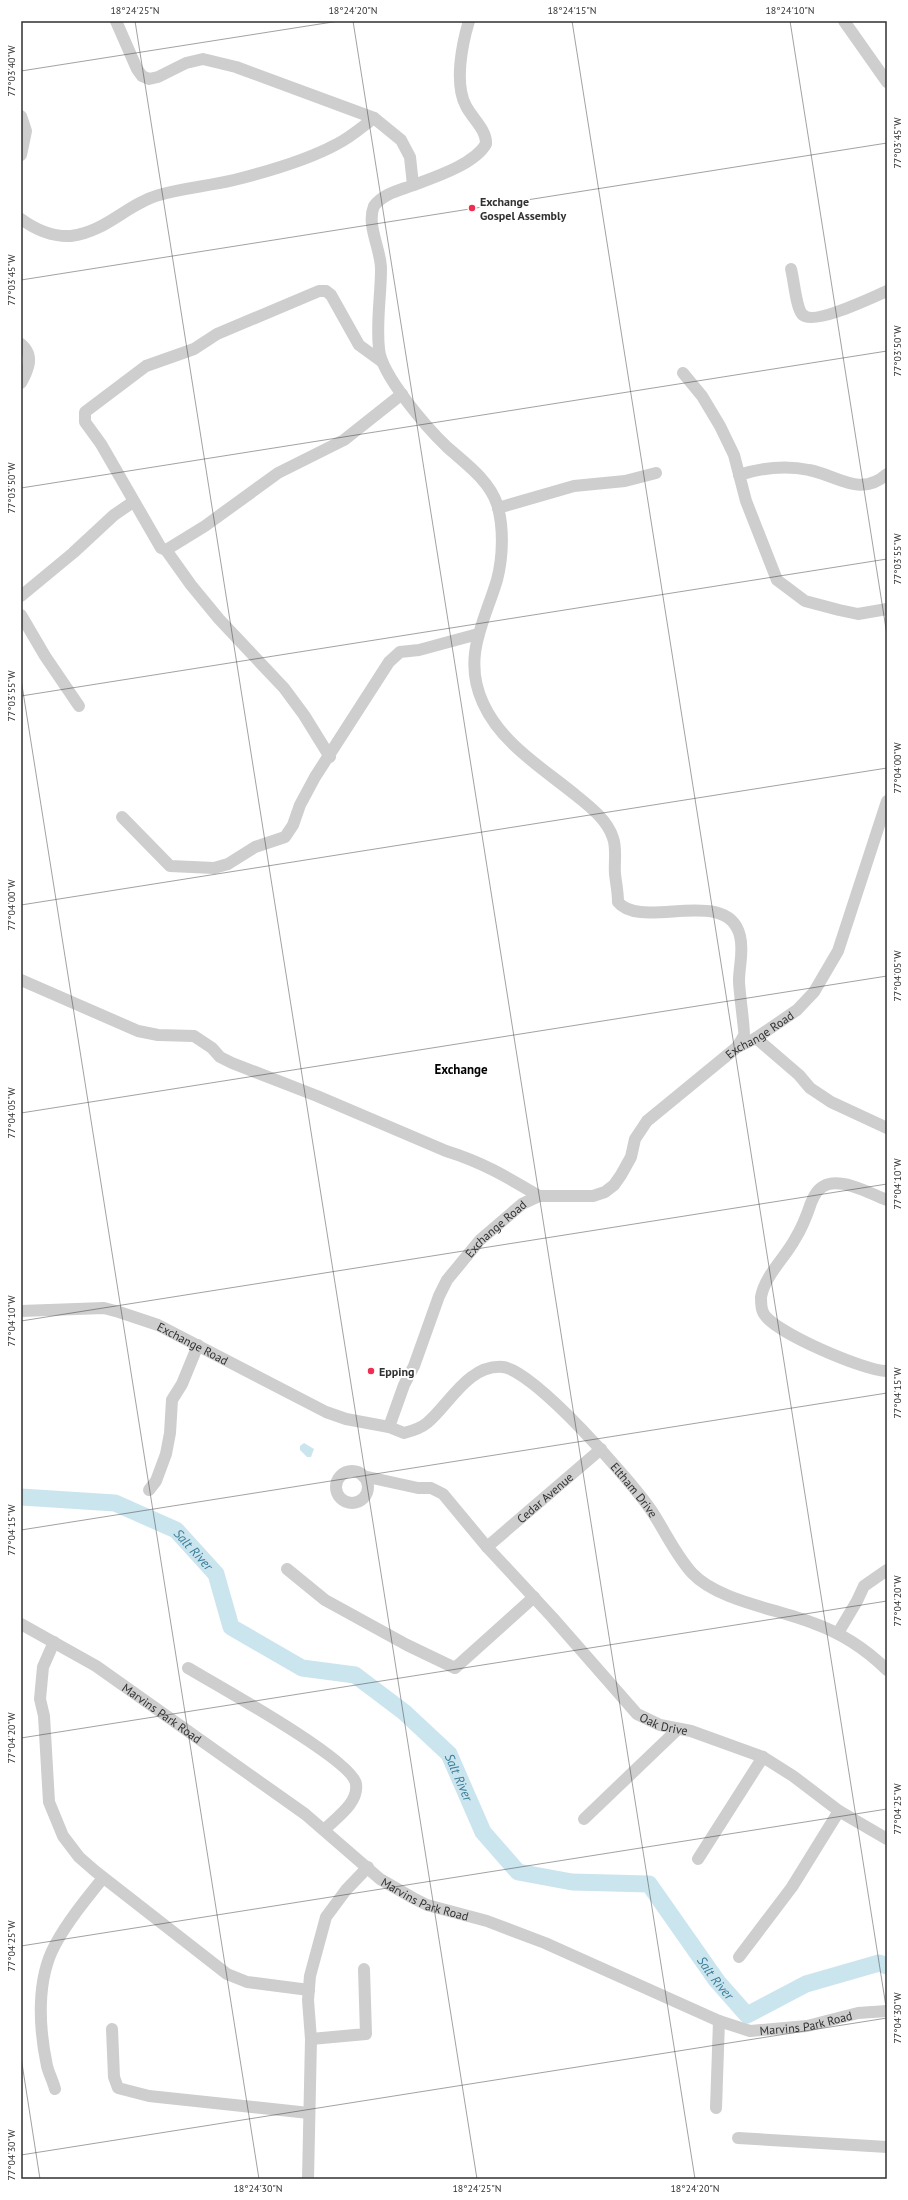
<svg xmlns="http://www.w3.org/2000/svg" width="908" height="2200" font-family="'PT Sans',sans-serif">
  <rect width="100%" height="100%" fill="#fff"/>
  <path fill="#cbe5ef" d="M304 1443 314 1449 311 1457H307L300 1450V1446Z"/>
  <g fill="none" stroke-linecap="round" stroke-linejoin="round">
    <path stroke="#cbe5ef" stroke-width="17" id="s1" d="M21 1497 115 1503 176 1530 216 1574 231 1627 302 1668 355 1675 404 1712 449 1754 483 1832 518 1872 572 1882 649 1884 717 1981 747 2015 806 1984 879 1963 887 1966"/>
    <g stroke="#cecece" stroke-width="12">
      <path d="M116 21 137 69 142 76 149 79 158 77 186 63 203 59 236 67 374 118 401 140 410 157 413 185"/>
      <path d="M469 21C462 44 454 84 466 106 472 118 487 130 486 144 474 165 432 178 411 186 397 191 383 194 374 206 366 225 381 249 381 269 381 296 376 322 379 349 381 375 428 429 447 447 465 463 489 480 497 504 504 527 503 557 497 580 484 623 462 657 483 703 501 743 541 767 573 793 588 805 607 819 613 838 617 849 614 862 615 874 616 883 618 892 618 902 641 931 728 885 740 936 744 952 739 965 739 981 739 990 745 1032 744 1035 742 1040 739 1044 736 1048"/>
      <path d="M844 21 887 82"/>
      <path d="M21 116 26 131 21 155"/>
      <path d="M21 219C36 230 52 237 71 236 106 232 127 204 159 195 183 188 209 186 234 180 266 172 308 160 337 144 351 137 362 127 374 118"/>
      <path d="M791 269C794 280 796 307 802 314 812 327 873 297 887 291"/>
      <path d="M21 344C35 356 28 370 21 383"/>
      <path d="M683 373 702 396 720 426 734 455 746 501 777 580 805 601 839 610 858 614 887 609"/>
      <path d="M739 475C761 468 786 465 809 470 837 475 860 498 887 474"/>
      <path d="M498 508 574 486 625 481 656 473"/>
      <path d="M166 550 205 526 278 473 344 440 402 394"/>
      <path d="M21 596 73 553 114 515 133 502"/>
      <path d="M21 615 45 656 79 706"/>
      <path d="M330 757 304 715 284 688 219 619 191 585 166 550 161 548 101 444 85 422V412L146 366 194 349 217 334 319 291H326L331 295 359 345 381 361"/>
      <path d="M122 817 170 866 214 868 228 864 255 847 285 837 293 825 300 805 315 777 389 662 400 652 419 650 478 634"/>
      <path d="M21 980 138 1031 158 1035 194 1036 212 1048 220 1057 232 1063 317 1096 446 1151C482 1162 507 1177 539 1196"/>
      <path d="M756 1038 799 1075 810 1088 831 1102 887 1128"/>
      <path d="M887 1200C871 1194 847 1180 829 1184 820 1186 814 1195 811 1203 807 1215 802 1228 795 1239 785 1258 765 1275 761 1297 761 1301 761 1308 763 1312 770 1331 867 1372 887 1371"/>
      <path id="s2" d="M21 1311 104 1308 119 1312 158 1325 326 1412 346 1419 389 1427 404 1385 414 1366 439 1296 447 1280 480 1240 522 1204 539 1196H593L605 1192 614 1185 621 1175 631 1157 635 1139 647 1121 736 1048 756 1038 797 1010 814 992 838 951 887 801"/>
      <path id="s3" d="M389 1427 404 1433C412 1431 421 1428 427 1423 449 1405 468 1364 503 1367 535 1371 631 1481 651 1510 665 1531 675 1554 692 1573 718 1601 778 1609 813 1623 841 1633 866 1649 887 1670"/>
      <circle cx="352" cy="1487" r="16"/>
      <path id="s4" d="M363 1476 418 1488H431L443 1494 487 1547 552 1617 637 1714 660 1725 691 1731 763 1757 793 1776 839 1811 887 1839"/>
      <path d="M149 1490 156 1481 166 1454 170 1433 172 1400 182 1384 198 1345"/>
      <path id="s5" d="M487 1547 601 1449"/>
      <path d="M287 1569 325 1600 407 1645 455 1668 534 1597"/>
      <path id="s6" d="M21 1624 96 1666 305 1814 380 1879 413 1898 427 1905 487 1921 545 1943 719 2021 750 2031 807 2026 858 2013 887 2011"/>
      <path d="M838 1633 857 1601 864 1586 887 1570"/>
      <path d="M54 1642 43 1667 40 1699 44 1716 49 1802 63 1836 79 1857 95 1871 227 1974 247 1982 309 1990"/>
      <path d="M188 1668C215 1684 353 1760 356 1784 359 1803 336 1818 324 1830"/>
      <path d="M584 1819 678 1729"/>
      <path d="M698 1859 763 1757"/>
      <path d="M739 1957 792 1887 839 1811"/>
      <path d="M112 2029 114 2077 118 2088 149 2096 309 2113"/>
      <path d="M311 2039 366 2034 364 1969"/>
      <path d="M55 2089C53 2081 49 2074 47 2066 39 2028 36 1980 55 1945 68 1921 86 1899 103 1878"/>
      <path d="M716 2108 719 2021"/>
      <path d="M738 2138 887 2147"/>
      <path d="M308 2179 311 2039 308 2000 310 1976 326 1917 346 1890 368 1867"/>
    </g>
  </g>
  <path fill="none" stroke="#313131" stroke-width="1" stroke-opacity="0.45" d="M135 21 477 2179M353 21 695 2179M572 21 887 2013M790 21 887 635M21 71 339 21M21 280 887 143M21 488 887 351M21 679 259 2179M21 696 887 559M21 905 887 768M21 1113 887 976M21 1321 887 1184M21 1530 887 1393M21 1738 887 1601M21 1946 887 1809M21 2057 40 2179M21 2155 887 2018"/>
  <g fill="#ee2d50" stroke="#fff" stroke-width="1.5">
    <circle cx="472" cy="208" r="4"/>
    <circle cx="371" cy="1371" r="4"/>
  </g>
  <g text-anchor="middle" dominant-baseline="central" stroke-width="4" stroke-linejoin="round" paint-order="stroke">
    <g font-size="12" font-weight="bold" fill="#313131" stroke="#fff" text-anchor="start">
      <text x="480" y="201">Exchange<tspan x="480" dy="14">Gospel Assembly</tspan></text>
      <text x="379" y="1371">Epping</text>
    </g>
    <g font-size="12" fill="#313131" stroke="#fff">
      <text stroke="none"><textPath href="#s2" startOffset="971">Exchange Road</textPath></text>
      <text stroke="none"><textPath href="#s2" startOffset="623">Exchange Road</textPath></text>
      <text stroke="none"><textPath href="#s2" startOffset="179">Exchange Road</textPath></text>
      <text stroke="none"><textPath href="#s3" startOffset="321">Eltham Drive</textPath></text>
      <text stroke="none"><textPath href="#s5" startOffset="76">Cedar Avenue</textPath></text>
      <text stroke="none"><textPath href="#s6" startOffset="167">Marvins Park Road</textPath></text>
      <text stroke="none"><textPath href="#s4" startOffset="405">Oak Drive</textPath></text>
      <text stroke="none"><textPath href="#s6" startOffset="491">Marvins Park Road</textPath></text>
      <text stroke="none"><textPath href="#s6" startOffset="899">Marvins Park Road</textPath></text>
    </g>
    <g font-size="13" font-weight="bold" fill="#000" stroke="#fff">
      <text x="461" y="1069">Exchange</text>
    </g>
    <g font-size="13" font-style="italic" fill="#3a7e99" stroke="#fff">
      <text stroke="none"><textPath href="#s1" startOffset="187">Salt River</textPath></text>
      <text stroke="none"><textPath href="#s1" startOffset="559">Salt River</textPath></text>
      <text stroke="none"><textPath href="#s1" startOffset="919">Salt River</textPath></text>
    </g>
  </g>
  <rect width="908" height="2200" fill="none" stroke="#ffffff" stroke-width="44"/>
  <rect x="22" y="22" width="864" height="2156" fill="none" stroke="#313131" stroke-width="1.5"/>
  <g font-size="10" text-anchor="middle" fill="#313131">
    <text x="135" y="14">18°24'25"N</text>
    <text x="353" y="14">18°24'20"N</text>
    <text x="572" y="14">18°24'15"N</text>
    <text x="790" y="14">18°24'10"N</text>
    <text transform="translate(11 71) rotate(-90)" y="4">77°03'40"W</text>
    <text transform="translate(897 143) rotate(-90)" y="4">77°03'45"W</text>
    <text transform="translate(11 280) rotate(-90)" y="4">77°03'45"W</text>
    <text transform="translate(897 351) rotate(-90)" y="4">77°03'50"W</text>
    <text transform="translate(11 488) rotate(-90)" y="4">77°03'50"W</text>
    <text transform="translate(897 559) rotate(-90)" y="4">77°03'55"W</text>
    <text transform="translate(11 696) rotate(-90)" y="4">77°03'55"W</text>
    <text transform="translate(897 768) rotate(-90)" y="4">77°04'00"W</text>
    <text transform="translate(11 905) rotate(-90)" y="4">77°04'00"W</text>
    <text transform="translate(897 976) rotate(-90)" y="4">77°04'05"W</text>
    <text transform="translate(11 1113) rotate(-90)" y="4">77°04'05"W</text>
    <text transform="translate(897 1184) rotate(-90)" y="4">77°04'10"W</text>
    <text transform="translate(11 1321) rotate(-90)" y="4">77°04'10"W</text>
    <text transform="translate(897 1393) rotate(-90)" y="4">77°04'15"W</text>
    <text transform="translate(11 1530) rotate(-90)" y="4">77°04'15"W</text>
    <text transform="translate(897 1601) rotate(-90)" y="4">77°04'20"W</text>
    <text transform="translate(11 1738) rotate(-90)" y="4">77°04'20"W</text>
    <text transform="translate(897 1809) rotate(-90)" y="4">77°04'25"W</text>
    <text transform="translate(11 1946) rotate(-90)" y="4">77°04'25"W</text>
    <text transform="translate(897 2018) rotate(-90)" y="4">77°04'30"W</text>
    <text transform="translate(11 2155) rotate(-90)" y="4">77°04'30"W</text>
    <text x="258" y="2192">18°24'30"N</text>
    <text x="477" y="2192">18°24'25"N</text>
    <text x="695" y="2192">18°24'20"N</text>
  </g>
</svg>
